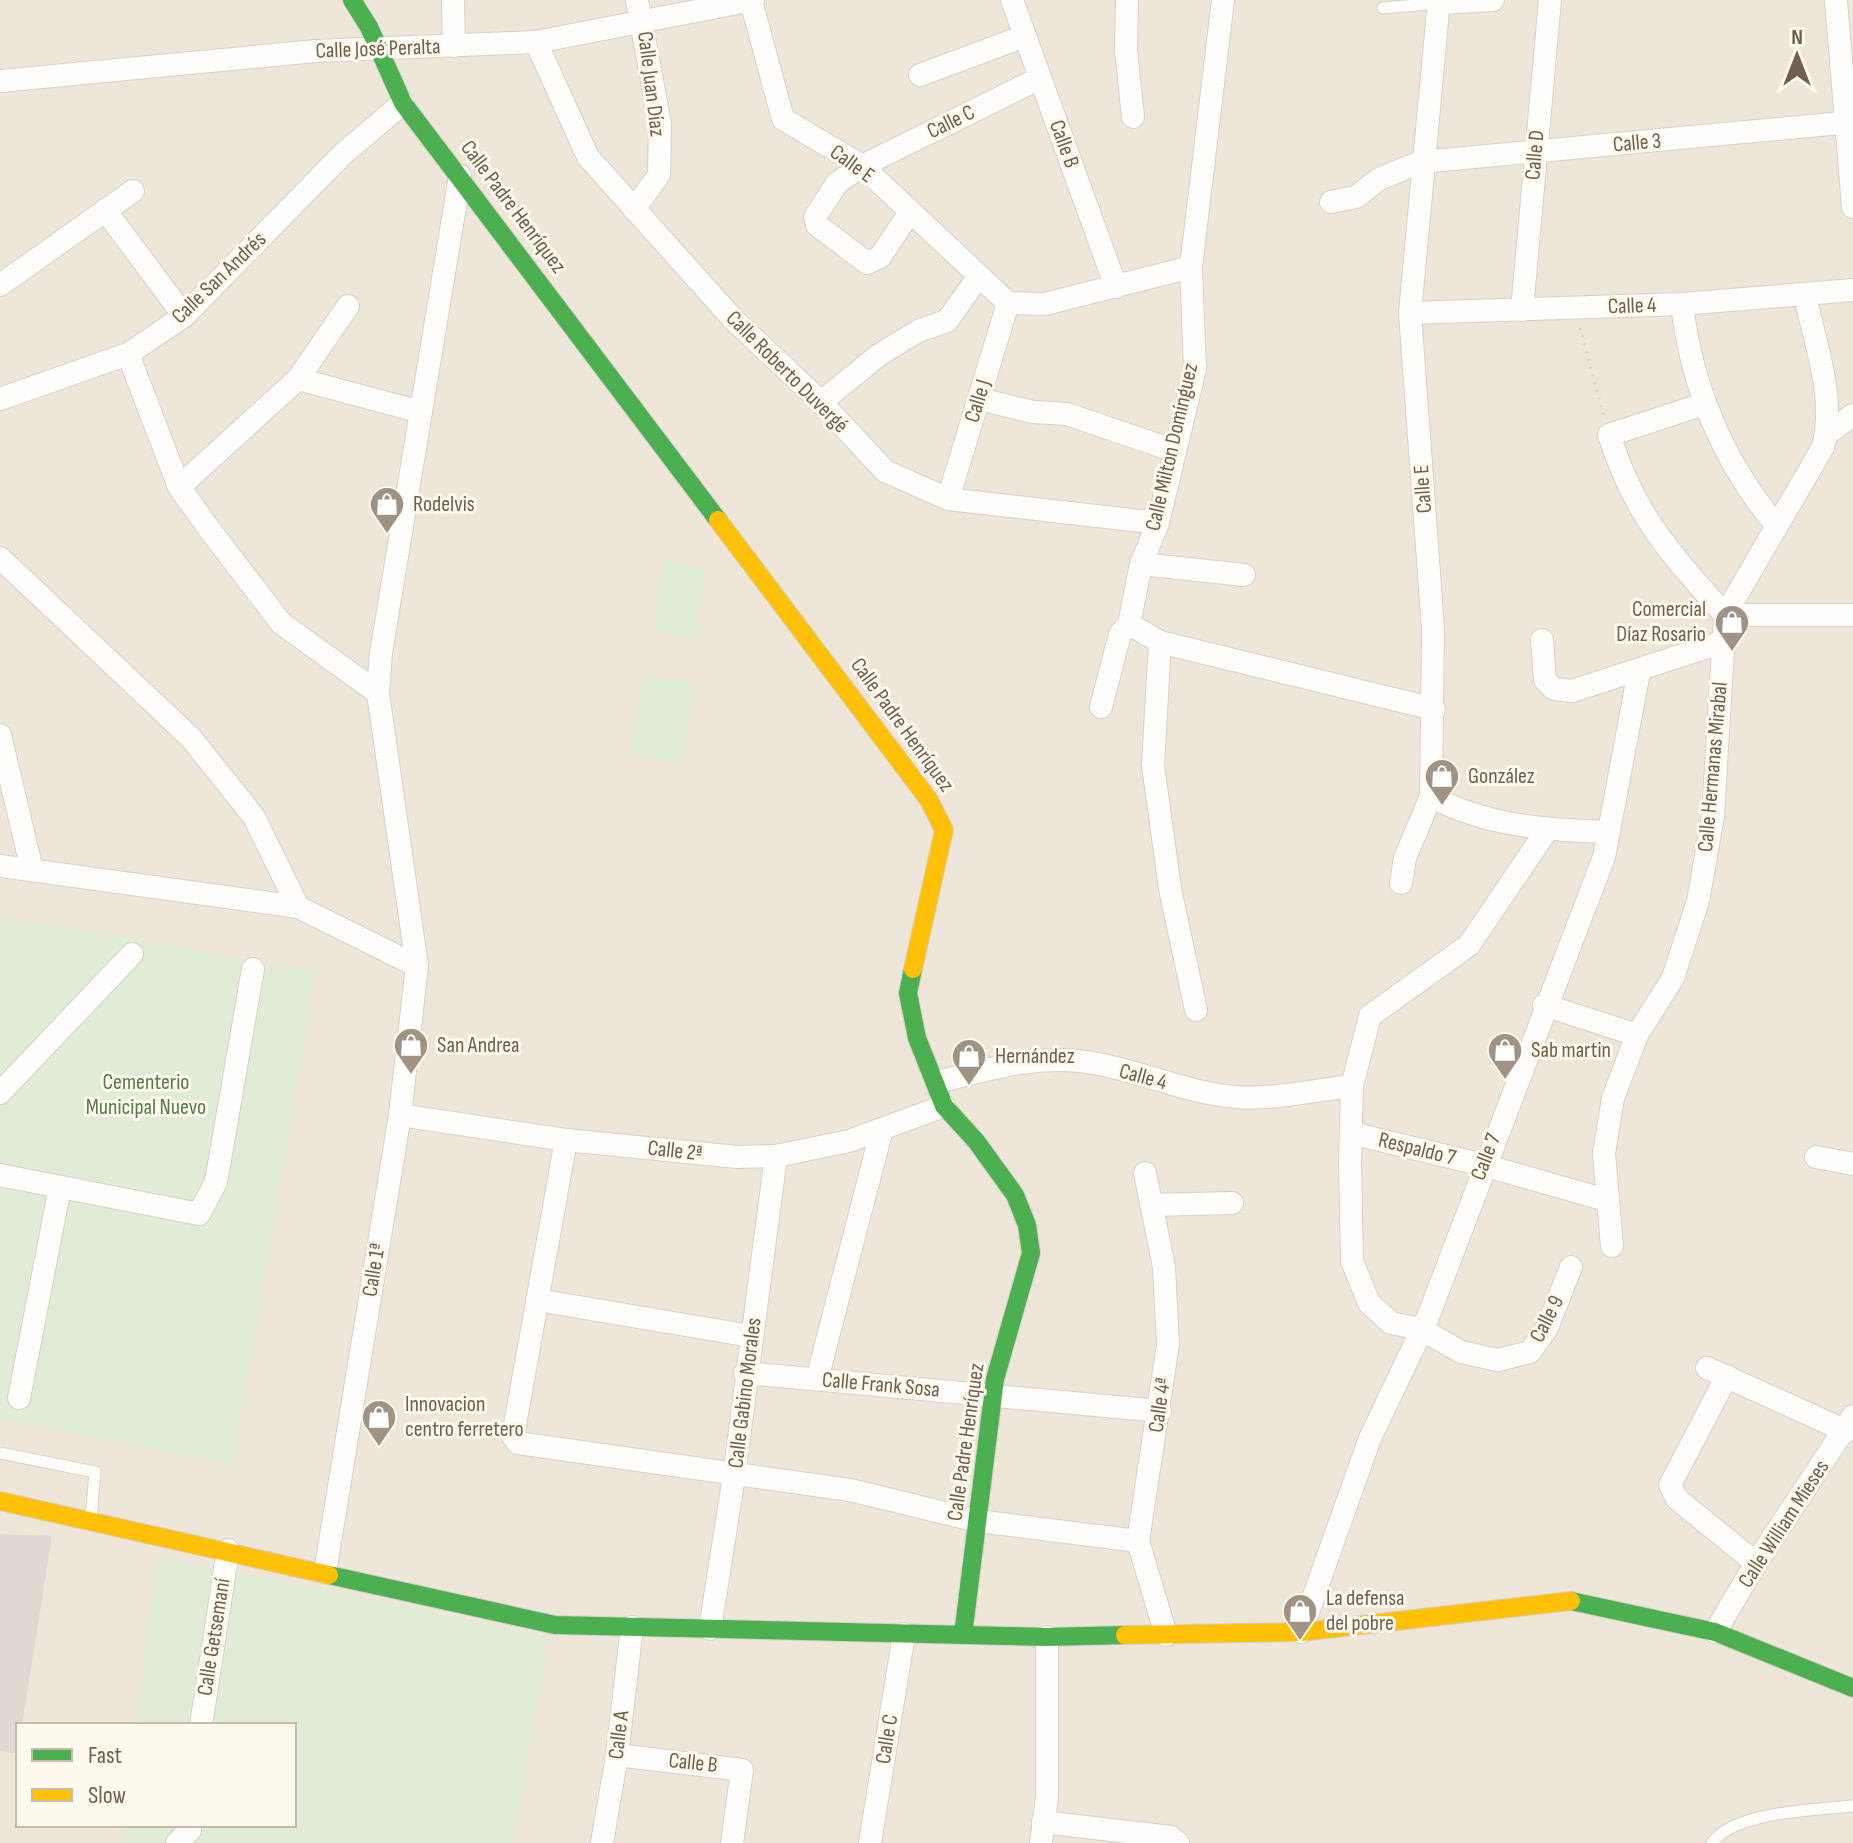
<svg xmlns="http://www.w3.org/2000/svg" width="1853" height="1843" font-family="'Sofia Sans Condensed',sans-serif">
  <rect width="100%" height="100%" fill="#f6f3eb"/>
  <path fill="#eee6d9" fill-rule="evenodd" d="M0 0H1853V1843H0ZM18 1725H294V1825H18Z"/>
  <g fill="#e1ecd7">
    <path d="M665 560 707 568 695 638 652 630Z"/>
    <path d="M644 674 696 684 680 764 629 755Z"/>
    <path d="M0 916 316 972 233 1464 0 1419Z"/>
    <path d="M157 1555 550 1637 512 1843H123L125 1825H294V1725H137Z"/>
  </g>
  <path fill="#dfd9d1" d="M0 1534 52 1536 22 1725H18V1754L0 1751Z"/>
  <g fill="none" stroke-linecap="round" stroke-linejoin="round">
    <g stroke="#d5d0c9" stroke-width="13">
      <g id="lane">
        <path d="M1383 8 1439 3"/>
        <path d="M0 1453 95 1472 91 1518"/>
        <path d="M1712 1843C1734 1811 1817 1810 1853 1806"/>
      </g>
    </g>
    <g stroke="#d5d0c9" stroke-width="24">
      <g id="street">
        <path d="M453 0 454 46"/>
        <path d="M1012 0 1116 287"/>
        <path d="M1127 0 1126 50 1133 117"/>
        <path d="M1223 0 1191 267 1195 369 1158 523 1141 564 1129 624 1160 642 1434 709"/>
        <path d="M1439 0 1410 313 1433 629 1431 796C1484 826 1549 830 1609 832"/>
        <path d="M1836 0 1853 207"/>
        <path d="M751 1 783 119 862 166 1008 303 1045 304 1191 267"/>
        <path d="M1439 3 1493 0"/>
        <path d="M536 42 588 157 734 320 821 402 885 471 948 499 1158 523"/>
        <path d="M920 75 1025 36"/>
        <path d="M0 81 316 51 536 42 753 0"/>
        <path d="M1331 202 1356 197 1379 179 1421 162 1853 122"/>
        <path d="M634 209 659 175 660 124 637 0"/>
        <path d="M105 210 184 316"/>
        <path d="M910 212 880 257 867 263 817 225 815 217 837 183 862 166 1040 78"/>
        <path d="M0 285 133 191"/>
        <path d="M1682 304C1691 386 1724 464 1777 526"/>
        <path d="M1522 310 1550 0"/>
        <path d="M1410 313 1682 304 1853 290"/>
        <path d="M128 354 179 487 210 530 281 623 378 693"/>
        <path d="M298 379 348 306"/>
        <path d="M0 399 128 354 184 316 343 154 403 103"/>
        <path d="M979 399 1033 412 1067 414 1175 451"/>
        <path d="M821 402 879 355 918 331 947 321 979 276"/>
        <path d="M1704 404 1609 435C1635 516 1670 553 1725 615H1853"/>
        <path d="M1827 434 1853 415"/>
        <path d="M179 487 298 379 421 412"/>
        <path d="M948 499 1008 303"/>
        <path d="M0 558 191 738 254 817 298 907 417 966 378 693 381 653 460 176"/>
        <path d="M1141 564 1244 575"/>
        <path d="M1542 640 1545 680 1554 689 1572 691 1723 642"/>
        <path d="M1160 642 1153 765 1170 889 1196 1010"/>
        <path d="M1101 707 1120 634 1129 624"/>
        <path d="M0 735 32 870"/>
        <path d="M1547 830 1469 945 1370 1016 1352 1086 1350 1163 1352 1261 1369 1303 1391 1323 1421 1329 1461 1352 1498 1360 1530 1352 1547 1328 1571 1267"/>
        <path d="M0 866 298 907"/>
        <path d="M1401 883 1405 858 1431 796"/>
        <path d="M1544 1005 1637 1035"/>
        <path d="M937 1082C986 1070 1035 1054 1087 1062 1137 1069 1185 1093 1236 1097 1273 1100 1315 1090 1352 1086"/>
        <path d="M0 1093 132 954"/>
        <path d="M400 1115 566 1140 737 1157 776 1156 849 1141 944 1106"/>
        <path d="M1351 1133 1483 1165 1606 1200"/>
        <path d="M566 1140 513 1436 518 1443 850 1490 978 1521 1138 1541"/>
        <path d="M1816 1157 1853 1164"/>
        <path d="M1145 1173 1164 1267 1168 1344 1138 1541 1166 1635"/>
        <path d="M0 1175 199 1214 216 1182 253 969"/>
        <path d="M1151 1205 1232 1203"/>
        <path d="M1612 1246 1604 1153 1613 1098 1637 1035 1673 978 1698 901 1713 816 1725 615 1823 447C1836 399 1815 343 1805 296"/>
        <path d="M537 1300 751 1336"/>
        <path d="M1707 1368 1846 1431"/>
        <path d="M745 1373 1160 1411"/>
        <path d="M1727 1376 1670 1485 1677 1499 1756 1563"/>
        <path d="M817 1379 882 1129"/>
        <path d="M19 1398 60 1187"/>
        <path d="M325 1572 400 1115 417 966"/>
        <path d="M710 1629 734 1476 776 1156"/>
        <path d="M1301 1632 1370 1438 1428 1317 1604 857 1639 672"/>
        <path d="M1715 1632 1756 1563 1853 1416"/>
        <path d="M201 1725 228 1550"/>
        <path d="M617 1755 742 1770 732 1843"/>
        <path d="M1043 1822 1171 1837 1178 1843"/>
        <path d="M177 1843 190 1830V1825"/>
        <path d="M602 1843 617 1755 632 1627"/>
        <path d="M870 1843 904 1634"/>
        <path d="M1041 1843 1047 1797V1637"/>
      </g>
    </g>
    <g stroke="#d5d0c9" stroke-width="20">
      <g id="fast">
        <path d="M352 0 369 27 403 103 718 520"/>
        <path d="M913 969 908 993 917 1038 944 1106 976 1141 1015 1195 1027 1225 1031 1253 995 1379 963 1635"/>
        <path d="M329 1575 555 1625 1047 1637 1125 1635"/>
        <path d="M1571 1601 1715 1632 1853 1688"/>
      </g>
    </g>
    <g stroke="#d5d0c9" stroke-width="20">
      <g id="slow">
        <path d="M718 520 929 800 944 830 913 969"/>
        <path d="M0 1501 329 1575"/>
        <path d="M1125 1635 1301 1632 1571 1601"/>
      </g>
    </g>
    <path stroke="#d7d1cb" stroke-width="3" stroke-dasharray="2 6" stroke-linecap="butt" d="M1580 328 1604 417"/>
    <use href="#lane" stroke="#fefdfc" stroke-width="11"/>
    <use href="#street" stroke="#fefdfc" stroke-width="22"/>
    <use href="#fast" stroke="#4caf50" stroke-width="18"/>
    <use href="#slow" stroke="#ffc107" stroke-width="18"/>
  </g>
  <defs>
    <g id="shop-pin" transform="scale(1.8)"><path d="M0 17L-7.5 6A9.5 9.5 0 1 1 7.5 6Z" fill="#a09285" stroke="#fdf9ed"/><path d="M-5-2.5h2.3a2.7 3.5 0 0 1 5.4 0H5L5.5 6h-11ZM-1.5-2.5h3a1.5 2.3 0 0 0-3 0Z" fill="#fff"/></g>
  </defs>
  <g fill-rule="evenodd">
    <use href="#shop-pin" x="387" y="504"/>
    <use href="#shop-pin" x="1732" y="622"/>
    <use href="#shop-pin" x="1442" y="776"/>
    <use href="#shop-pin" x="411" y="1045"/>
    <use href="#shop-pin" x="1505" y="1050"/>
    <use href="#shop-pin" x="969" y="1056"/>
    <use href="#shop-pin" x="379" y="1417"/>
    <use href="#shop-pin" x="1300" y="1611"/>
  </g>
  <g text-anchor="middle" dominant-baseline="central" stroke-width="6" stroke-linejoin="round" paint-order="stroke">
    <g font-size="22" fill="#715e4e" stroke="#fdf9ed">
      <text transform="translate(378 49) rotate(-2)">Calle José Peralta</text>
      <text transform="translate(651 84) rotate(83)">Calle Juan Díaz</text>
      <text transform="translate(951 122) rotate(-26)">Calle C</text>
      <text transform="translate(1637 143) rotate(-5)">Calle 3</text>
      <text transform="translate(1064 144) rotate(70)">Calle B</text>
      <text transform="translate(1535 155) rotate(-85)">Calle D</text>
      <text transform="translate(852 164) rotate(36)">Calle E</text>
      <text transform="translate(513 207) rotate(53)">Calle Padre Henríquez</text>
      <text transform="translate(219 278) rotate(-44)">Calle San Andrés</text>
      <text transform="translate(1632 306) rotate(-2)">Calle 4</text>
      <text transform="translate(787 372) rotate(45)">Calle Roberto Duvergé</text>
      <text transform="translate(978 401) rotate(-73)">Calle J</text>
      <text transform="translate(1172 447) rotate(-77)">Calle Milton Domínguez</text>
      <text transform="translate(1423 489) rotate(-94)">Calle E</text>
      <text transform="translate(902 725) rotate(54)">Calle Padre Henríquez</text>
      <text transform="translate(1713 767) rotate(-85)">Calle Hermanas Mirabal</text>
      <text transform="translate(1143 1077) rotate(15)">Calle 4</text>
      <text transform="translate(1417 1149) rotate(14)">Respaldo 7</text>
      <text transform="translate(675 1151) rotate(6)">Calle 2ª</text>
      <text transform="translate(1486 1157) rotate(-69)">Calle 7</text>
      <text transform="translate(374 1270) rotate(-81)">Calle 1ª</text>
      <text transform="translate(1547 1319) rotate(-63)">Calle 9</text>
      <text transform="translate(881 1385) rotate(5)">Calle Frank Sosa</text>
      <text transform="translate(745 1393) rotate(-83)">Calle Gabino Morales</text>
      <text transform="translate(1160 1405) rotate(-82)">Calle 4ª</text>
      <text transform="translate(966 1442) rotate(-82)">Calle Padre Henríquez</text>
      <text transform="translate(1784 1524) rotate(-57)">Calle William Mieses</text>
      <text transform="translate(214 1637) rotate(-81)">Calle Getsemaní</text>
      <text transform="translate(619 1735) rotate(-83)">Calle A</text>
      <text transform="translate(887 1739) rotate(-81)">Calle C</text>
      <text transform="translate(693 1763) rotate(6)">Calle B</text>
    </g>
    <g font-size="22" fill="#715e4e" stroke="#fdf9ed" text-anchor="start">
      <text x="413" y="504">Rodelvis</text>
      <text x="1706" y="609" text-anchor="end">Comercial<tspan x="1706" dy="25">Díaz Rosario</tspan></text>
      <text x="1468" y="776">González</text>
      <text x="437" y="1045">San Andrea</text>
      <text x="1531" y="1050">Sab martin</text>
      <text x="995" y="1056">Hernández</text>
      <text x="405" y="1404">Innovacion<tspan x="405" dy="25">centro ferretero</tspan></text>
      <text x="1326" y="1598">La defensa<tspan x="1326" dy="25">del pobre</tspan></text>
    </g>
    <g font-size="22" fill="#547b4a" stroke="#fdf9ed">
      <text x="146" y="1082">Cementerio<tspan x="146" dy="25">Municipal Nuevo</tspan></text>
    </g>
  </g>
  <rect x="16" y="1723" width="280" height="104" fill="#fdf9ed" stroke="#c5bbad" stroke-width="2"/>
  <rect x="32" y="1749" width="40" height="12" fill="#4caf50" stroke="#c5bbad" stroke-width="2"/>
  <text x="88" y="1763" font-size="24" fill="#715e4e">Fast</text>
  <rect x="32" y="1789" width="40" height="12" fill="#ffc107" stroke="#c5bbad" stroke-width="2"/>
  <text x="88" y="1803" font-size="24" fill="#715e4e">Slow</text>
  <g transform="translate(1797 56)" stroke="#fdf9ed" stroke-width="6" paint-order="stroke">
  <path d="M0-6L14 30L0 20L-14 30Z" fill="#715e4e"/>
  <text y="-12" font-size="22" font-weight="bold" text-anchor="middle" fill="#715e4e">N</text>
  </g>
</svg>
